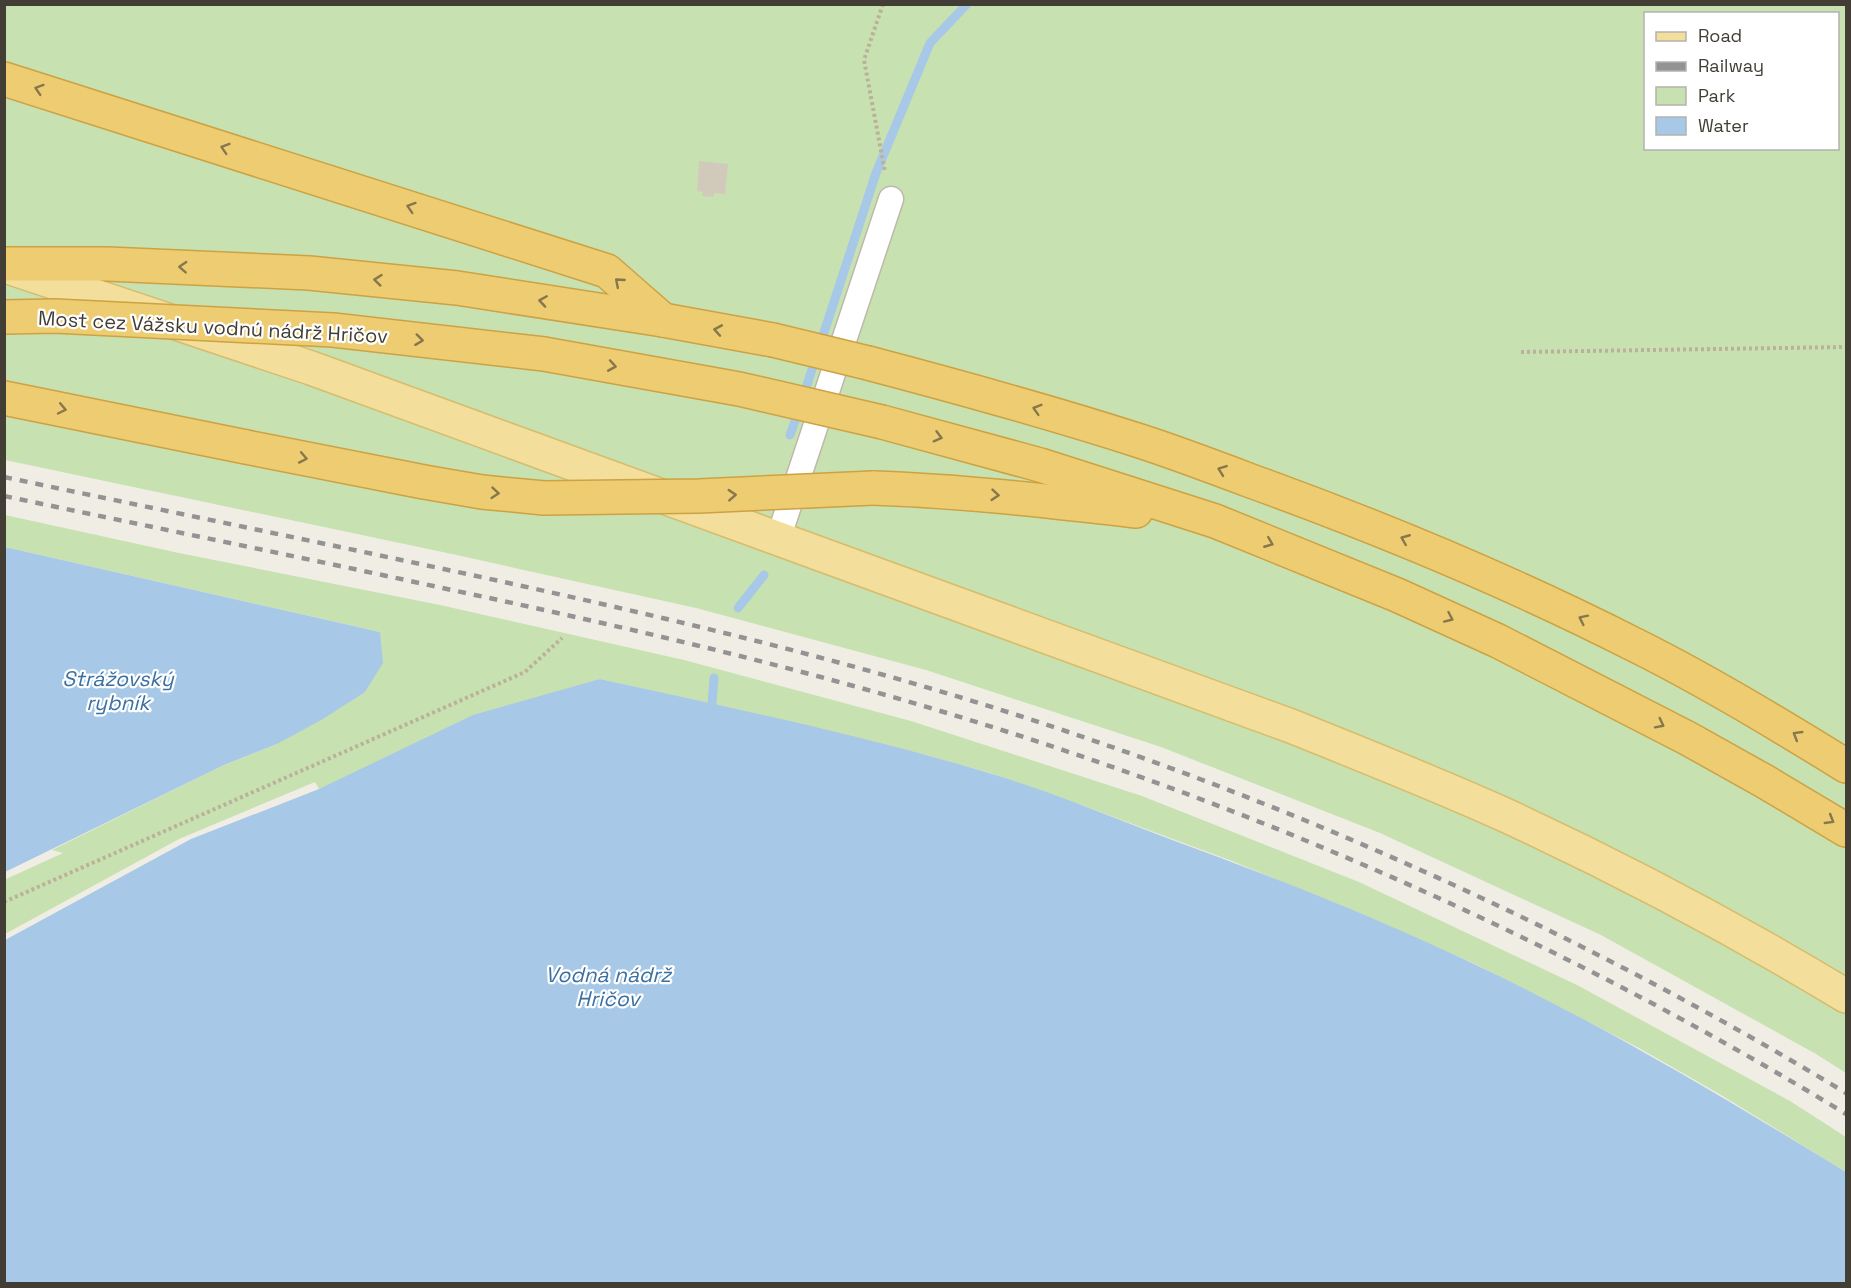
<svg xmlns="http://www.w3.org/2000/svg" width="1851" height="1288" font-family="'Space Grotesk',sans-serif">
  <rect width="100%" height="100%" fill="#f0ede5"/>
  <g fill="#c8e1b1" fill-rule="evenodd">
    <path d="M5 5H1846V1073L1816 1054 1601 935 1380 833 1161 747 926 670 696 608 452 554 5 460ZM1646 14H1838V148H1646Z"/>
    <path d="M5 515 179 553 440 605 684 660 911 721 1142 796 1359 882 1577 985 1790 1101 1846 1137V1172L1721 1095 1639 1048 1475 964 1385 924 1232 861 1084 806 990 773 926 755 829 731 600 679 319 789 315 782 179 839 5 934 4 880 63 853 52 850 224 765 277 744 380 632 5 547Z"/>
  </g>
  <g fill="#a7c9e7">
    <path d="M5 547 380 632 383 663 365 692 323 719 277 744 224 765 5 872Z"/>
    <path d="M600 679C730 708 861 734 989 773 1049 791 1108 816 1167 838 1271 876 1374 916 1474 964 1603 1025 1725 1098 1846 1172V1283H5V940L191 839 319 789 473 715Z"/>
  </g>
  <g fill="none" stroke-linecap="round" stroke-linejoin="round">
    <g stroke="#a7c9e7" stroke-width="9">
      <path d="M803 397 876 173 930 43 967 4"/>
      <path d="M790 435 799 410"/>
      <path d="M738 608 764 575"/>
      <path d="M712 704 714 678"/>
    </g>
  </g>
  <path fill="#d1cabb" d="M699 161 728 164 725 194 714 193 713 197 702 196 703 192 697 191Z"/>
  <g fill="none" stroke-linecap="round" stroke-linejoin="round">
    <g stroke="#beb8ab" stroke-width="27">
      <path id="minor" d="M778 539 891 199"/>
    </g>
    <g stroke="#d6bd6d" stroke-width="36">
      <path id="primary" d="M5 266 311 368 1291 726C1363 755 1434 783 1505 815 1622 869 1737 930 1846 996"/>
    </g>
    <g stroke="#cca243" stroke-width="36">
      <g id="motorway">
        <path d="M4 79 607 271 663 320"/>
        <path d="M4 264H108L309 273 457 288 663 320 773 340"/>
        <path d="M868 363C959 387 1050 412 1140 441 1177 453 1214 467 1251 481 1381 528 1509 581 1633 644 1706 680 1777 723 1846 766"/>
        <path d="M4 398 246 447"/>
        <path d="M882 422 1040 465 1215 521 1397 595 1498 641 1687 738 1764 781 1846 830"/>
        <path d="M873 488C961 491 1048 501 1136 511"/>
      </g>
    </g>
    <g stroke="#bbb19b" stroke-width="4" stroke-dasharray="3 3" stroke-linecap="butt">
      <path d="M883 4 864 60 885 172"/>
      <path d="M1521 352 1846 347"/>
      <path d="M4 902 525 672 562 638"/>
    </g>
    <use href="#minor" stroke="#fff" stroke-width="24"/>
    <use href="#primary" stroke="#f3df9b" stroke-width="33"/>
    <use href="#motorway" stroke="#eecc72" stroke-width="33"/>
    <g stroke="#939393" stroke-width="4.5" stroke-dasharray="8 8" stroke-linecap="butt">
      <path d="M4 477C171 512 338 546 504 582 677 620 849 661 1017 715 1308 809 1585 935 1846 1093"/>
      <path d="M4 496C152 527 300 557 447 589 636 629 824 673 1008 732 1302 826 1584 954 1846 1114"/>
    </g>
    <g stroke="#cca243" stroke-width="36" stroke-linecap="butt">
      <g id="motorway-bridge">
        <path d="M4 317 55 316 333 330 544 354 739 389 882 422"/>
        <path d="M773 340 868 363"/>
        <path d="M246 447 424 482 482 492 544 498 699 496 873 488"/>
      </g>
    </g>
    <use href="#motorway-bridge" stroke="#eecc72" stroke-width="33"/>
  </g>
  <defs><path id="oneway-chevron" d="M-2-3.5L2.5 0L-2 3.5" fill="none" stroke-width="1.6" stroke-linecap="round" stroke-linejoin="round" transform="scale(1.5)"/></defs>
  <g stroke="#87774d">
    <use href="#oneway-chevron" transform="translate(39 89) rotate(-162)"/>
    <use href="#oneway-chevron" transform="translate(225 148) rotate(-162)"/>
    <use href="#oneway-chevron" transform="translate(411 207) rotate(-162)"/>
    <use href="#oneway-chevron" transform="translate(183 267) rotate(-177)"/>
    <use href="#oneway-chevron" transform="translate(378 280) rotate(-174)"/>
    <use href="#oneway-chevron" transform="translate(619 282) rotate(-139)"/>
    <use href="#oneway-chevron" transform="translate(543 301) rotate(-171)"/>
    <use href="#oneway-chevron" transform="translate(718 330) rotate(-170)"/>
    <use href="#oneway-chevron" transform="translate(419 340) rotate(7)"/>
    <use href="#oneway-chevron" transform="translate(612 366) rotate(10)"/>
    <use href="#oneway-chevron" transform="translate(62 409) rotate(12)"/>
    <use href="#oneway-chevron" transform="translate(1037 409) rotate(-163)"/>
    <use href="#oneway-chevron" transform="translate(938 437) rotate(15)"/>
    <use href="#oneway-chevron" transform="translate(303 458) rotate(11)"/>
    <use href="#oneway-chevron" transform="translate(1222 470) rotate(-160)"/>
    <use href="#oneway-chevron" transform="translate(495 493) rotate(5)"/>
    <use href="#oneway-chevron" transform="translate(732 495) rotate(-3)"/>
    <use href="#oneway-chevron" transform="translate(995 495) rotate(5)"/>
    <use href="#oneway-chevron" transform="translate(1405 539) rotate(-158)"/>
    <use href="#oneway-chevron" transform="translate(1269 543) rotate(22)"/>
    <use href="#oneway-chevron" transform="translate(1449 618) rotate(24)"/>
    <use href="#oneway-chevron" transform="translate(1583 619) rotate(-154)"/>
    <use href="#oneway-chevron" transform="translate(1660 724) rotate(27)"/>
    <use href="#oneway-chevron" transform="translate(1797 735) rotate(-149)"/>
    <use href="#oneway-chevron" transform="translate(1830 820) rotate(31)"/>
  </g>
  <g text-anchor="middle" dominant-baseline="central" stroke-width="4.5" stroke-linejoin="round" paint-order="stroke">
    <g font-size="20" fill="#423e35" stroke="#fff">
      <text transform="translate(213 327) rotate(3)">Most cez Vážsku vodnú nádrž Hričov</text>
    </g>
    <g font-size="21" font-style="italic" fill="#3a70a2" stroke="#fff">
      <text x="118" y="678">Strážovský<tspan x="118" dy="24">rybník</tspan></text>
      <text x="608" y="974">Vodná nádrž<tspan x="608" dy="24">Hričov</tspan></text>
    </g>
  </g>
  <rect width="1851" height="1288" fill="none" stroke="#423e35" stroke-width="12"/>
  <rect x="1644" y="12" width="195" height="138" fill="#ffffff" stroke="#b3b2ae" stroke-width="1.5"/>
  <rect x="1656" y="32" width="30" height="9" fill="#f3df9b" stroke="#b3b2ae" stroke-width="1.5"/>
  <text x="1698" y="42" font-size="18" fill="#423e35">Road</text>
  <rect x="1656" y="62" width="30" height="9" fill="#939393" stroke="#b3b2ae" stroke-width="1.5"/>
  <text x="1698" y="72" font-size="18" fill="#423e35">Railway</text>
  <rect x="1656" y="87" width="30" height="18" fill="#c8e1b1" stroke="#b3b2ae" stroke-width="1.5"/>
  <text x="1698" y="102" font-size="18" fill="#423e35">Park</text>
  <rect x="1656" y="117" width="30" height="18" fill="#a7c9e7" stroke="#b3b2ae" stroke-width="1.5"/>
  <text x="1698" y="132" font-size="18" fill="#423e35">Water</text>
</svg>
